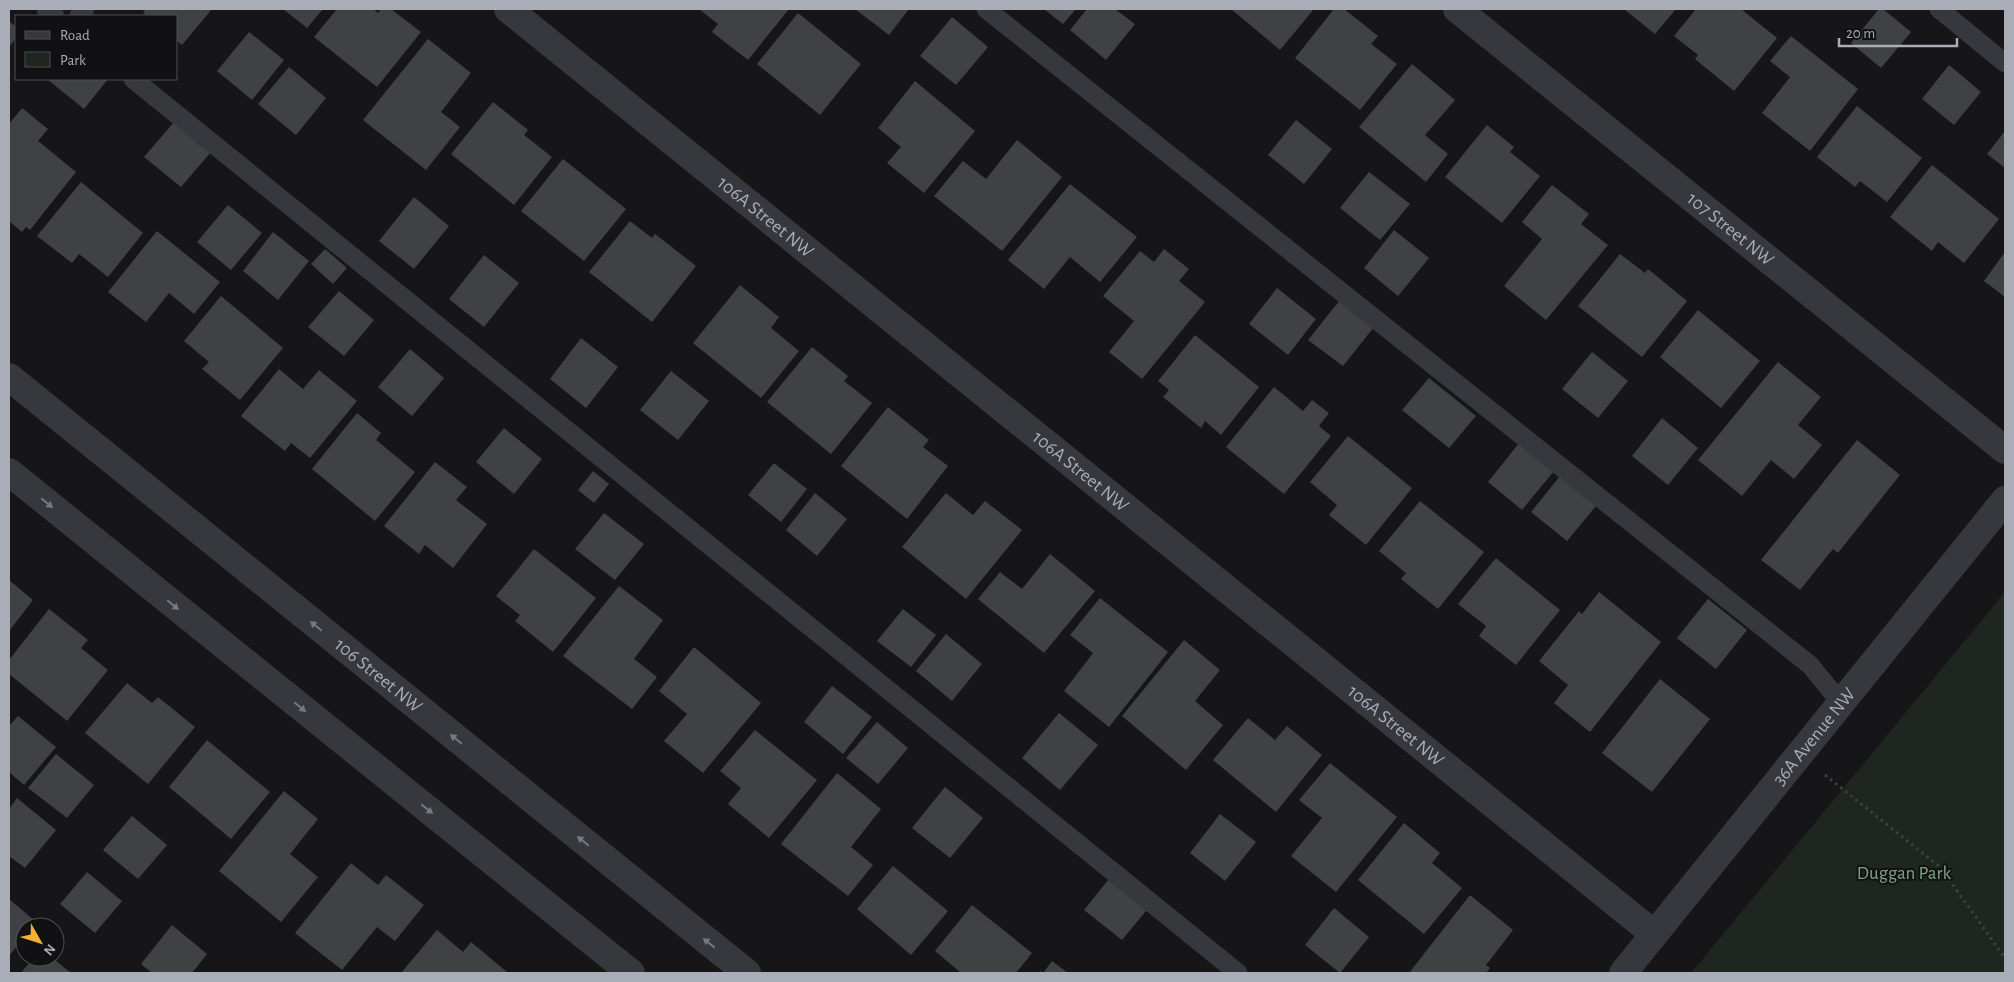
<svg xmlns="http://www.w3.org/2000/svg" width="2014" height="982" font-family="'Alegreya Sans',sans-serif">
  <rect width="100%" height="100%" fill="#161618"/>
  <path fill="#1e261f" d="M2005 592V973H1691Z"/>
  <g fill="#404145">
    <path d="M146 9H212L182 45 176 40V16H147L143 13Z"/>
    <path d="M283 9H323L307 28Z"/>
    <path d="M337 9H373L378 13 381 9H391L421 32 377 87 314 37Z"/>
    <path d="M699 9H789L748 60 712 32 718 24Z"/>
    <path d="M855 9H909L889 35Z"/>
    <path d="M1044 9H1076L1063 24Z"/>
    <path d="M1087 9H1115L1135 24 1106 60 1070 30Z"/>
    <path d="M1231 9H1314L1280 50Z"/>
    <path d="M1334 9H1344L1378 36 1371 44 1397 64 1360 110 1295 58Z"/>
    <path d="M1624 9H1676L1655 34Z"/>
    <path d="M1696 9H1741L1777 38 1734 91 1695 59 1698 55 1674 36Z"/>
    <path d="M1879 9H1883L1911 32 1881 68 1851 43Z"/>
    <path d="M798 13 861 64 820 115 757 64Z"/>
    <path d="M952 17 988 47 956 85 920 56Z"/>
    <path d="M9 21 16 27V38L9 47Z"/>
    <path d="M249 32 284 60 252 100 217 71Z"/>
    <path d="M1791 36 1858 89 1810 151 1762 113 1790 77 1770 61Z"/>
    <path d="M428 39 471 73 441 112 460 127 426 170 363 120Z"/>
    <path d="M1412 64 1455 100 1425 135 1448 154 1426 182 1359 127Z"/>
    <path d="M1949 65 1981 92 1954 125 1922 99Z"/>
    <path d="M289 67 326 98 296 135 258 104Z"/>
    <path d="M47 79H108L84 109Z"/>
    <path d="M915 81 975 131 924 193 887 163 901 147 878 128Z"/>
    <path d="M493 102 528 130 524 135 552 157 514 205 451 154Z"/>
    <path d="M1857 106 1922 158 1887 202 1860 181 1855 187 1817 157Z"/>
    <path d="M22 108 48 129 38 141 76 172 30 230 26 227 22 232 9 221V124Z"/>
    <path d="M1296 120 1332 149 1304 184 1268 155Z"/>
    <path d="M174 122 211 152 181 187 144 157Z"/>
    <path d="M1487 125 1514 147 1510 152 1540 176 1502 223 1445 177Z"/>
    <path d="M2005 131V168L1987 154Z"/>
    <path d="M1017 140 1062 177 1002 251 934 196 963 161 986 179Z"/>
    <path d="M563 159 626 209 584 261 521 211Z"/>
    <path d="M1932 165 1999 219 1964 263 1938 242 1932 251 1890 217Z"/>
    <path d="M1369 172 1410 204 1380 240 1340 208Z"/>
    <path d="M81 182 143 233 108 277 79 254 72 263 37 236Z"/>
    <path d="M1070 184 1137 237 1100 282 1070 257 1044 289 1008 260Z"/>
    <path d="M1552 185 1589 214 1581 224 1608 245 1546 320 1504 286 1542 239 1522 222Z"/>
    <path d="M414 197 449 226 414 269 379 241Z"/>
    <path d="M228 205 262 233 231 270 197 242Z"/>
    <path d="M630 221 652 238 655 234 696 266 652 322 589 272Z"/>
    <path d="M1394 230 1429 258 1398 296 1364 268Z"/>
    <path d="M157 231 220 282 194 314 169 293 146 322 108 292Z"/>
    <path d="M273 232 309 261 278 300 243 271Z"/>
    <path d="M325 249 347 268 333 284 311 264Z"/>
    <path d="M1164 249 1189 269 1179 281 1205 302 1142 379 1109 352 1134 321 1103 296 1140 251 1154 262Z"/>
    <path d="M2005 252V297L1984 281Z"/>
    <path d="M1620 254 1645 273 1648 269 1687 301 1642 357 1578 306Z"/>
    <path d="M484 255 519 283 484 327 449 299Z"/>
    <path d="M740 285 779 317 771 328 799 351 761 398 693 343Z"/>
    <path d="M1277 288 1316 319 1288 355 1249 324Z"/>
    <path d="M339 291 374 320 344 356 308 327Z"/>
    <path d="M221 296 283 348 240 400 202 369 209 362 184 341Z"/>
    <path d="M1340 300 1374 327 1343 366 1308 340Z"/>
    <path d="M1698 310 1760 361 1721 408 1660 357Z"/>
    <path d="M1195 335 1259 387 1221 435 1205 421 1201 428 1163 397 1169 390 1158 381Z"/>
    <path d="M581 338 618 367 586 408 550 379Z"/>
    <path d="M812 347 848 376 844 381 872 403 831 454 767 402Z"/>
    <path d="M410 349 444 378 412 416 378 387Z"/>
    <path d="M1592 352 1628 381 1598 418 1562 389Z"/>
    <path d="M1778 362 1821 397 1798 425 1822 445 1794 479 1771 460 1742 496 1698 460Z"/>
    <path d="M279 369 303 389 319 370 357 401 310 458 291 443 285 451 241 416Z"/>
    <path d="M671 371 709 401 678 440 640 410Z"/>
    <path d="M1429 378 1476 416 1449 448 1402 410Z"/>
    <path d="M1274 387 1303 411 1312 400 1329 413 1319 426 1331 436 1284 494 1226 447Z"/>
    <path d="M888 407 929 440 923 447 948 466 907 519 841 466Z"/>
    <path d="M357 413 381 433 376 440 415 472 375 521 312 469Z"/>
    <path d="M1662 418 1698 448 1668 485 1632 456Z"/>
    <path d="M504 428 542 459 514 494 476 462Z"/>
    <path d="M1348 436 1412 488 1366 545 1329 515 1337 505 1310 482Z"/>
    <path d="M1857 440 1900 475 1838 553 1833 549 1800 590 1761 560Z"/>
    <path d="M1519 443 1554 471 1522 510 1488 482Z"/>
    <path d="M435 462 467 487 456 500 487 524 453 568 425 545 419 554 384 526Z"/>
    <path d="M774 463 807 489 781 522 748 495Z"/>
    <path d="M593 471 609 484 594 503 578 490Z"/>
    <path d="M1560 476 1596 506 1567 541 1531 512Z"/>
    <path d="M815 493 847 519 817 556 786 530Z"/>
    <path d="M946 493 973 515 985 501 1022 530 966 599 902 547Z"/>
    <path d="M1420 501 1484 552 1438 609 1401 579 1406 573 1379 551Z"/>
    <path d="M604 513 644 544 615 580 575 549Z"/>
    <path d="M534 549 596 598 553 652 515 621 520 615 496 596Z"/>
    <path d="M1050 554 1095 591 1044 653 978 599 1000 572 1022 589Z"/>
    <path d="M1496 558 1560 610 1516 665 1479 636 1486 626 1458 604Z"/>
    <path d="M9 580 33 600 9 631Z"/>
    <path d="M619 586 663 620 634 659 657 677 632 709 563 656Z"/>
    <path d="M1599 592 1661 642 1590 732 1554 703 1568 685 1539 661 1579 611 1582 614Z"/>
    <path d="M1100 598 1168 652 1109 727 1064 691 1093 653 1070 635Z"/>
    <path d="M1708 599 1747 630 1716 669 1677 638Z"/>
    <path d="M49 609 88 640 81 648 108 670 67 721 9 674V660Z"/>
    <path d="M903 609 936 635 911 667 877 641Z"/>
    <path d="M946 634 982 664 952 701 916 671Z"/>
    <path d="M1184 640 1220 670 1195 701 1223 725 1186 770 1122 716Z"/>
    <path d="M694 647 761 703 703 773 664 741 687 714 659 691Z"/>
    <path d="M1660 679 1710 719 1652 792 1602 753Z"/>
    <path d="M127 683 152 703 158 697 195 727 148 784 85 733Z"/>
    <path d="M832 686 872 717 843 754 804 722Z"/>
    <path d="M1059 713 1098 745 1060 790 1022 758Z"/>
    <path d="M18 716 56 747 24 785 9 772V726Z"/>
    <path d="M1248 718 1275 740 1287 726 1322 755 1276 812 1213 760Z"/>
    <path d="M877 722 908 748 878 784 846 758Z"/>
    <path d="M755 730 817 780 769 838 728 804 741 788 720 771Z"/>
    <path d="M207 740 270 792 231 839 169 787Z"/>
    <path d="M56 754 94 785 67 818 28 788Z"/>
    <path d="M1330 763 1397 817 1336 892 1291 856 1322 818 1299 800Z"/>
    <path d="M837 773 881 809 851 847 873 865 848 896 781 844Z"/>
    <path d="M945 787 983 818 950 858 912 828Z"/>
    <path d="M284 791 318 819 290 854 318 877 281 922 219 871Z"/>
    <path d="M17 798 56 830 25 868 9 856V809Z"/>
    <path d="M1220 814 1256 842 1225 881 1190 853Z"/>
    <path d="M132 816 167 845 138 879 103 850Z"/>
    <path d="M1404 823 1440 853 1432 863 1462 888 1424 934 1358 880Z"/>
    <path d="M351 863 378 885 386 875 424 905 395 941 377 927 342 970 295 933Z"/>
    <path d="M893 866 948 911 911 955 857 909Z"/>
    <path d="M87 872 122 901 95 933 60 904Z"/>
    <path d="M1113 874 1151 905 1122 940 1084 910Z"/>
    <path d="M1470 895 1513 930 1486 965 1490 968 1486 973H1409Z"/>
    <path d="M9 899 36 922 32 927H25V936L9 956Z"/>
    <path d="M972 905 1032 953 1016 973H961L935 951Z"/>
    <path d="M1334 908 1369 937 1340 973 1305 945Z"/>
    <path d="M172 925 207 954 192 973H152L141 964Z"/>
    <path d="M437 930 463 952 471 942 507 972 401 973Z"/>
    <path d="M34 957H51L71 973H21Z"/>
    <path d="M1052 961 1068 973H1038L1041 971 1043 973Z"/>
  </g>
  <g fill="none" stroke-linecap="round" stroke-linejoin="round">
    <path stroke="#3d3f44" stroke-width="3" stroke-dasharray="2.5 4" stroke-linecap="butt" d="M1825 775 1940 867 2005 958"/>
    <g stroke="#37383d" stroke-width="19">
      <path d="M46 9 55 16"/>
      <path d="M986 9 1810 665 1841 703"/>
      <path d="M1939 9 2005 63"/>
      <path d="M79 16 85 9"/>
      <path d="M133 79 1238 973"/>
    </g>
    <g stroke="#37383d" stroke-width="28">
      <path id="s1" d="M508 9 1654 934"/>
      <path id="s2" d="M1457 9 2005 450"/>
    </g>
    <g stroke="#37383d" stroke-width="28">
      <path id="s3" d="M9 377 747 973"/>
      <path d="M9 472 631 973"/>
      <path id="s4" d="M1623 973 2005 500"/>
    </g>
  </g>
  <defs><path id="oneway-solid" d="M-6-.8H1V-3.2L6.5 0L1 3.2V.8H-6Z" transform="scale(1.25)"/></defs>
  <g fill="#757881">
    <use href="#oneway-solid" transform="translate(47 503) rotate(39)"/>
    <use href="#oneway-solid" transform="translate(173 605) rotate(39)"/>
    <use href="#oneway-solid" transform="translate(316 626) rotate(-141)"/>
    <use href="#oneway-solid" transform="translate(300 707) rotate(39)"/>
    <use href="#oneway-solid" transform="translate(456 739) rotate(-141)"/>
    <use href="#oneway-solid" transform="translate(427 809) rotate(39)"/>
    <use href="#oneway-solid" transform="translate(583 841) rotate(-141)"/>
    <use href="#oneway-solid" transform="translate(709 943) rotate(-141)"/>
  </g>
  <g text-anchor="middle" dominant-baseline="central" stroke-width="4" stroke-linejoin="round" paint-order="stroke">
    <g font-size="19" fill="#a8adb8" stroke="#111113">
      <text stroke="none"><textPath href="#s1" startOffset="331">106A Street NW</textPath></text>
      <text stroke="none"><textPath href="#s2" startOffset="351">107 Street NW</textPath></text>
      <text stroke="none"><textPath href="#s1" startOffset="736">106A Street NW</textPath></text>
      <text stroke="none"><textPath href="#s3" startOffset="475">106 Street NW</textPath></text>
      <text stroke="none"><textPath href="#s1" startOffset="1141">106A Street NW</textPath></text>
      <text stroke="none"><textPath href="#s4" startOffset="304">36A Avenue NW</textPath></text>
    </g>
    <g font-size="19" fill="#7fa381" stroke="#111113">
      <text x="1904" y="873">Duggan Park</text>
    </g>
  </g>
  <rect width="2014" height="982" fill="none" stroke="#a8adb8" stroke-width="20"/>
  <rect x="15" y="15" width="162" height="65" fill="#111113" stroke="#4d4f55"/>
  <rect x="25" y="31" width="25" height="8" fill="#37383d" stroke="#4d4f55"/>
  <text x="60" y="40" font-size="15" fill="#a8adb8">Road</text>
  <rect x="25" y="52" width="25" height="15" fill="#1e261f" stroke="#4d4f55"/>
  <text x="60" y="65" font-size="15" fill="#a8adb8">Park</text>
  <g transform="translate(40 942) rotate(129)"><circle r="24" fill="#111113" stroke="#4d4f55"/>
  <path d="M0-4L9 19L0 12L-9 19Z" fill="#f2b134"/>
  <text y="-8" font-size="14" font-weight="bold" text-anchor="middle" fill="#a8adb8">N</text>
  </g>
  <path d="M1839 38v8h118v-8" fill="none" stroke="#a8adb8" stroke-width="2.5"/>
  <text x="1846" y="38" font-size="15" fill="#a8adb8" stroke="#111113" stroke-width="4" paint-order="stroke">20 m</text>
</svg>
